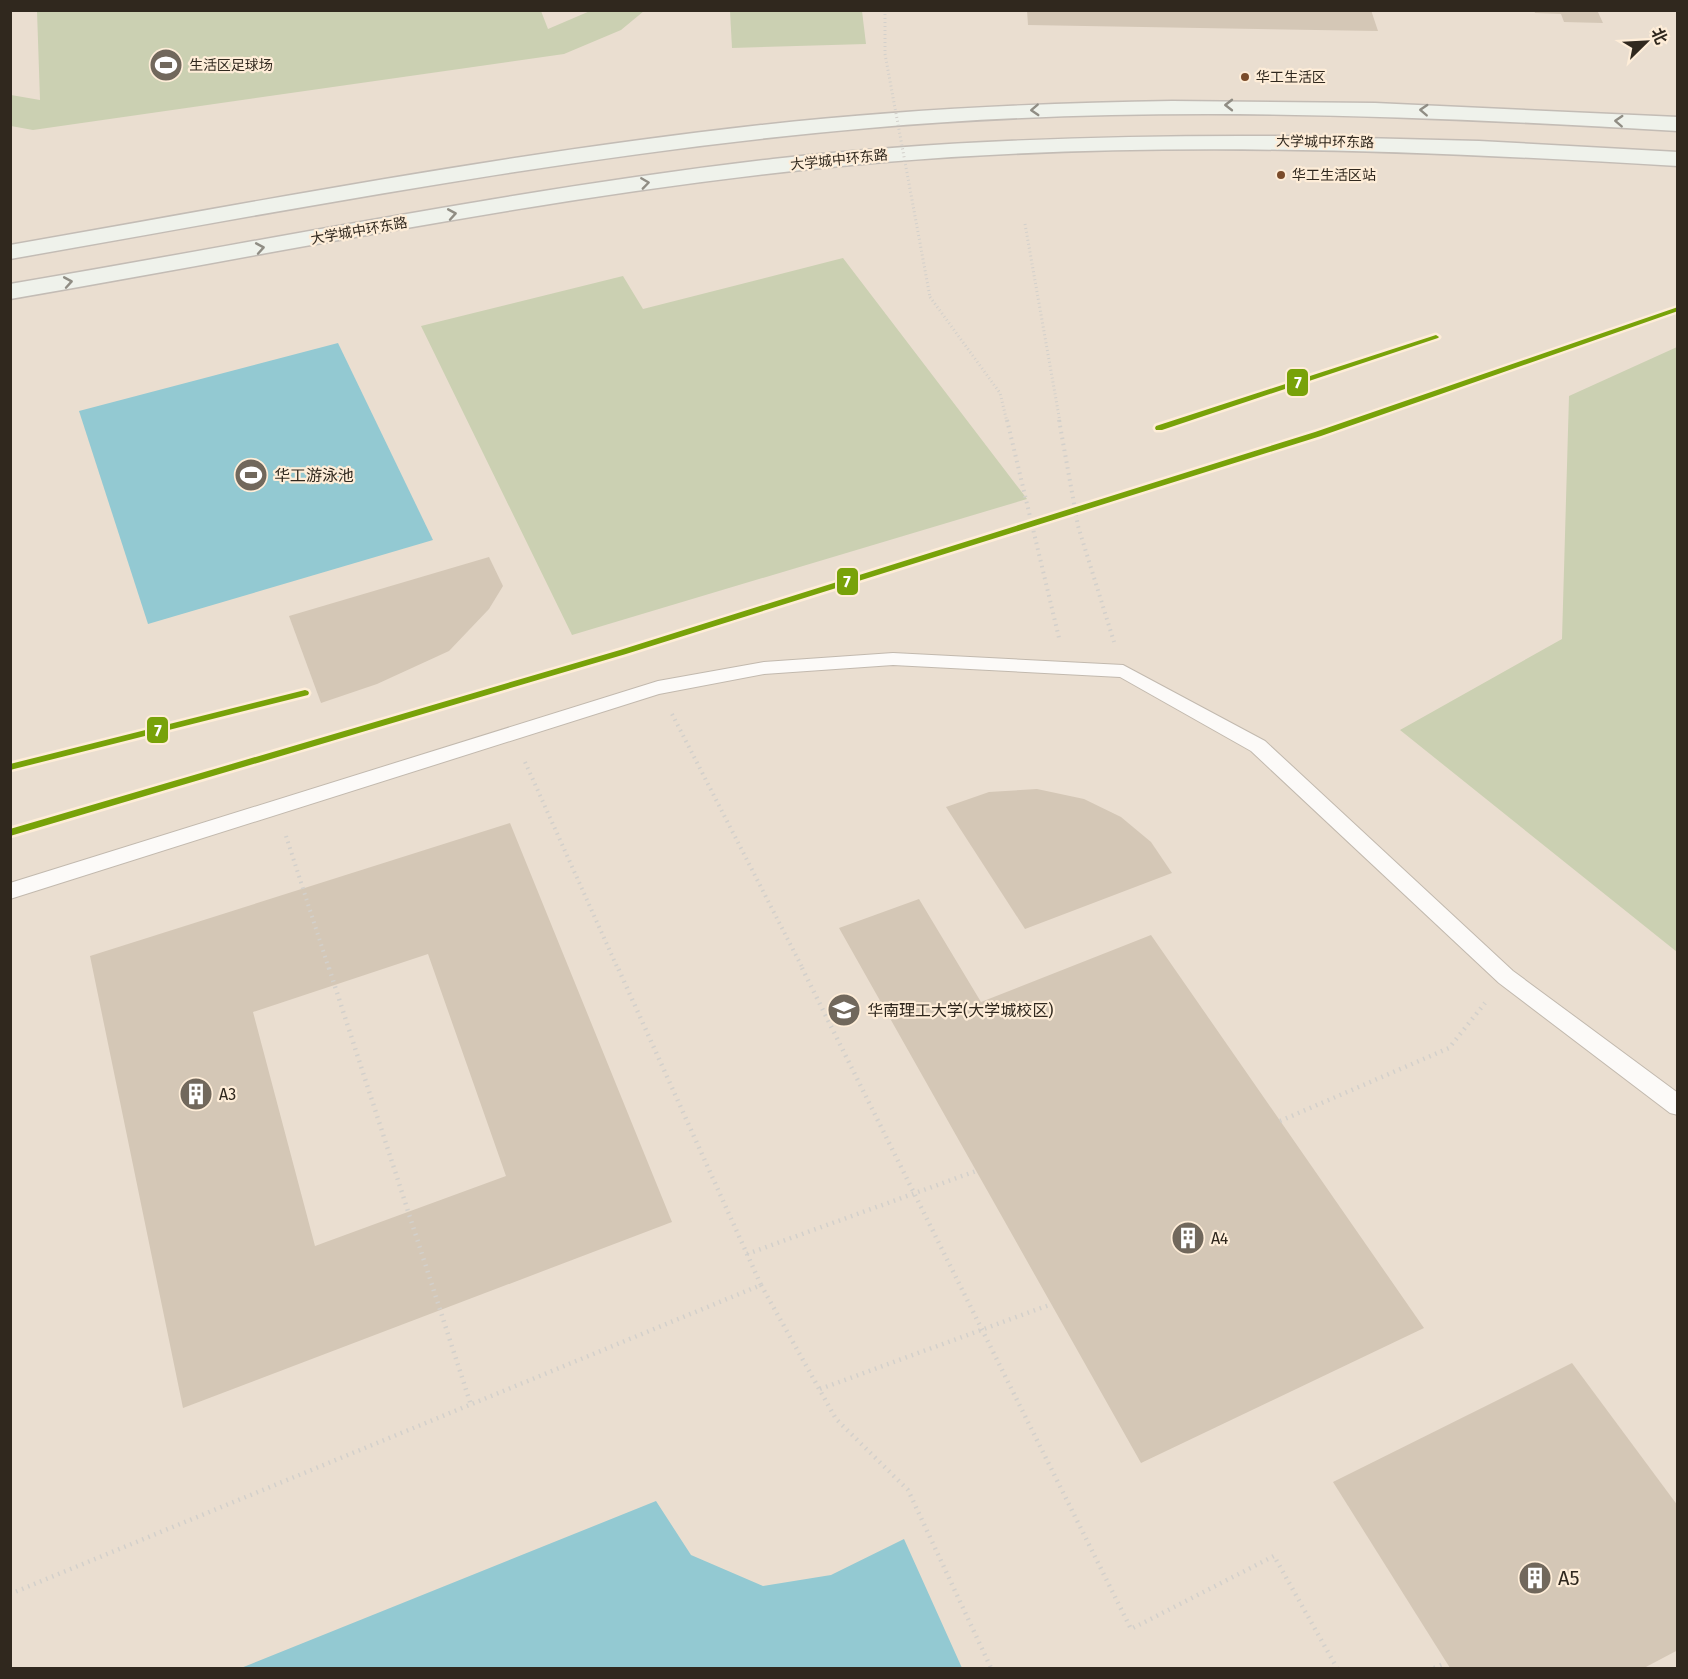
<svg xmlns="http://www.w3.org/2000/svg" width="1688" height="1679" font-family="'Fira Sans','Noto Sans SC',sans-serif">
  <rect width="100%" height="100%" fill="#eaded0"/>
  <g fill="#cbd0b2">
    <path d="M541 11 548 29 590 11H644L621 30 564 54 33 130 11 126V95L40 100 37 11Z"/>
    <path d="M730 11H862L866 44 732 48Z"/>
    <path d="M843 258 1027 499 572 635 421 326 623 276 643 309Z"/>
    <path d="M1677 347V952L1400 730 1562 639 1569 396Z"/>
  </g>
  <g fill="#93c9d2">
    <path d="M338 343 433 540 148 624 79 411Z"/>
    <path d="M656 1501 691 1555 763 1586 831 1575 904 1539 962 1668H241Z"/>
  </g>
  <g fill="#d4c7b6" fill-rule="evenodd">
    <path d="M1027 10H1371L1378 31 1028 25Z"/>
    <path d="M1534 10H1597L1603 23 1564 22 1561 14 1535 13Z"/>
    <path d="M489 557 503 586 489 609 449 651 377 684 321 703 289 616Z"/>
    <path d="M1037 789 1084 799 1121 817 1151 842 1172 873 1025 929 946 807 989 792Z"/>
    <path d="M510 823 672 1222 183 1408 90 956ZM428 954 506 1176 315 1246 253 1012Z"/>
    <path d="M919 899 981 1002 1151 935 1424 1328 1141 1463 839 928Z"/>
    <path d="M1572 1363 1678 1506V1650L1644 1668H1450L1333 1482Z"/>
  </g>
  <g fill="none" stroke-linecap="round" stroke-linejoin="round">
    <g stroke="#c2b9ae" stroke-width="2">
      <path id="service" d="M893 653 1123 665 1265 741 1513 971 1678 1093V1115L1670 1113 1499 983 1251 751 1120 677 893 665 764 674 659 694 10 899V883L658 681 764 662Z"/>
    </g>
    <g stroke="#c3bcb5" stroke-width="3">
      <g id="primary">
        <path d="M1172 101 1375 103 1678 117V131C1408 115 1138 104 869 128 580 153 295 209 10 259V245C260 201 509 153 761 125 898 110 1035 103 1172 101Z"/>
        <path d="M1282 136 1479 141 1678 152V166C1414 150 1149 140 885 162 591 187 301 249 10 299V284C264 241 517 189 773 159 942 140 1112 135 1282 136Z"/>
      </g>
    </g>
    <g stroke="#d3d0cb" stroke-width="3" stroke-dasharray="1 3" stroke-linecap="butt">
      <path d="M885 10V54"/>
      <path d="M1025 224 1060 422"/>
      <path d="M930 297 1000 393 1007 422"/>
    </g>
    <g stroke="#d3d0cb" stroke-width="4" stroke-dasharray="1.5 4.5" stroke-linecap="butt">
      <path d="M1007 420 1059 638"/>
      <path d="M1059 420 1078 526 1114 642"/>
      <path d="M672 714 803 969"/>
      <path d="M525 762 618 969"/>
      <path d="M286 836 329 969"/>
    </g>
    <g stroke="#d3d0cb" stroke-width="4.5" stroke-dasharray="1.5 5" stroke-linecap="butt">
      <path d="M329 968 471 1405"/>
      <path d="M802 968 1131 1629 1274 1556 1337 1668"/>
      <path d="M1280 1121 1449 1048 1485 1003"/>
      <path d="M761 1285 836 1419 908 1490 991 1668"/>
      <path d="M10 1594 761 1285 618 968"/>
      <path d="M1434 1668 1446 1663"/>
    </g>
    <use href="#service" fill="#fcfaf8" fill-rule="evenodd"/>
    <use href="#primary" fill="#eff2eb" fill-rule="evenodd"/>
    <path stroke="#d3d0cb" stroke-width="3" stroke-dasharray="1 3" stroke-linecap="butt" d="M885 54 930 297"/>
    <g stroke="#d3d0cb" stroke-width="4.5" stroke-dasharray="1.5 5" stroke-linecap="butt">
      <path d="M747 1254 976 1171"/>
      <path d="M820 1389 1052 1304"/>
    </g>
    <g stroke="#feedd8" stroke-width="5">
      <g id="metro-1">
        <path d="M1678 307V311L1321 436 626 654 10 836V829L620 650 1315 432Z"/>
        <path d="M1436 335 1439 337 1438 338 1162 430H1156L1155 428 1156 426Z"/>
        <path d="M305 690 308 691 309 693 308 695 10 770V764Z"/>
      </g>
    </g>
    <use href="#metro-1" fill="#78a209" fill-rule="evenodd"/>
  </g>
  <defs><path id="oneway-chevron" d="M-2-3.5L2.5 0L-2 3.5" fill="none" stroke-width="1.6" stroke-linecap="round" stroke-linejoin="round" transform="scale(1.5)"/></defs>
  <g stroke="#908d84">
    <use href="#oneway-chevron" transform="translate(1229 105) rotate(-180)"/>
    <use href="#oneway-chevron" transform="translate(1035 110) rotate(177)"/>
    <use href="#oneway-chevron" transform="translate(1424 110) rotate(-177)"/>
    <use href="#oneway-chevron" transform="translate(1619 121) rotate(-177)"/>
    <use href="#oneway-chevron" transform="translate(645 183) rotate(-8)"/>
    <use href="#oneway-chevron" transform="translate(452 214) rotate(-10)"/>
    <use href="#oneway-chevron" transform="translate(260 248) rotate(-10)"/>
    <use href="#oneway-chevron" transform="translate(68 282) rotate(-10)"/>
  </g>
  <defs>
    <g id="stadium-disc" transform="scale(1.725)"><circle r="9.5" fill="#71685c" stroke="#feedd8"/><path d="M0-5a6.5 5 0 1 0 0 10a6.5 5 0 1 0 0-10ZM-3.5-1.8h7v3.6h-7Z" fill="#fff"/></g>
    <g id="university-disc" transform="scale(1.725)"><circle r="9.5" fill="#71685c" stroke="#feedd8"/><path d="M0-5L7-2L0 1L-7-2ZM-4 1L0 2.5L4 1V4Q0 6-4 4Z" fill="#fff"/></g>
    <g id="building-disc" transform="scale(1.725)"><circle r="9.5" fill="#71685c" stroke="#feedd8"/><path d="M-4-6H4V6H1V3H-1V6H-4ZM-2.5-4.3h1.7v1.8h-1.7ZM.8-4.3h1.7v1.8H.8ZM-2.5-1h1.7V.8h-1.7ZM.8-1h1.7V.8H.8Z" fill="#fff"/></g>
  </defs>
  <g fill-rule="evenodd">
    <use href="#stadium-disc" x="166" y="65"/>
    <use href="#stadium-disc" x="251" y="475"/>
    <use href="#university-disc" x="844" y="1010"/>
    <use href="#building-disc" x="196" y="1094"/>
    <use href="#building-disc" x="1188" y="1238"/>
    <use href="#building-disc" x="1535" y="1578"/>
  </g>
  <g fill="#7a4b2a" stroke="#feedd8" stroke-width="2">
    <circle cx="1245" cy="77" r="5"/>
    <circle cx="1281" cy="175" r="5"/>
  </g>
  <g text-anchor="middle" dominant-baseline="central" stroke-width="4.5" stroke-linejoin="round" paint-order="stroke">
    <g font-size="14" fill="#30281e" stroke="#feedd8" text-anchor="start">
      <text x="189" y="65">生活区足球场</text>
    </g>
    <g font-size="14" fill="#30281e" stroke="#feedd8" text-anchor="start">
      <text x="1256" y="77">华工生活区</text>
      <text x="1292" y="175">华工生活区站</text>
    </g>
    <g font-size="14" fill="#30281e" stroke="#feedd8">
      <text transform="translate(1325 142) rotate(1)">大学城中环东路</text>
      <text transform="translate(839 160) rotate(-6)">大学城中环东路</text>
      <text transform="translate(359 231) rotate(-10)">大学城中环东路</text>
    </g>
    <g font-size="16" fill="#30281e" stroke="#feedd8" text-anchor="start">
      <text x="274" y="475">华工游泳池</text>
      <text x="867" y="1010">华南理工大学(大学城校区)</text>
      <text x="219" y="1094">A3</text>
      <text x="1211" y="1238">A4</text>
    </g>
    <g font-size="20" fill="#30281e" stroke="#feedd8" text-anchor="start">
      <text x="1558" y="1578">A5</text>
    </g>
  </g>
  <g stroke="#feedd8" stroke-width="2">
    <rect x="1286" y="368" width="23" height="29" rx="6" fill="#78a209"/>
    <rect x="836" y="567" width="23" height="29" rx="6" fill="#78a209"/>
    <rect x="146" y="716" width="23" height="28" rx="6" fill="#78a209"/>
  </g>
  <g font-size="16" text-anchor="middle" font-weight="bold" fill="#fff">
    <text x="1298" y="388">7</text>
    <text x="847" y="587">7</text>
    <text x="158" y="736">7</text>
  </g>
  <rect width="1688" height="1679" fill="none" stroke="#30281e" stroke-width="24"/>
  <g transform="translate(1646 42) rotate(66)" stroke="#feedd8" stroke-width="4.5" paint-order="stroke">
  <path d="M0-4.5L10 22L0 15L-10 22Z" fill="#30281e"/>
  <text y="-9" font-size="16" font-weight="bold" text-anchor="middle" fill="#30281e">北</text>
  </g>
</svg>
